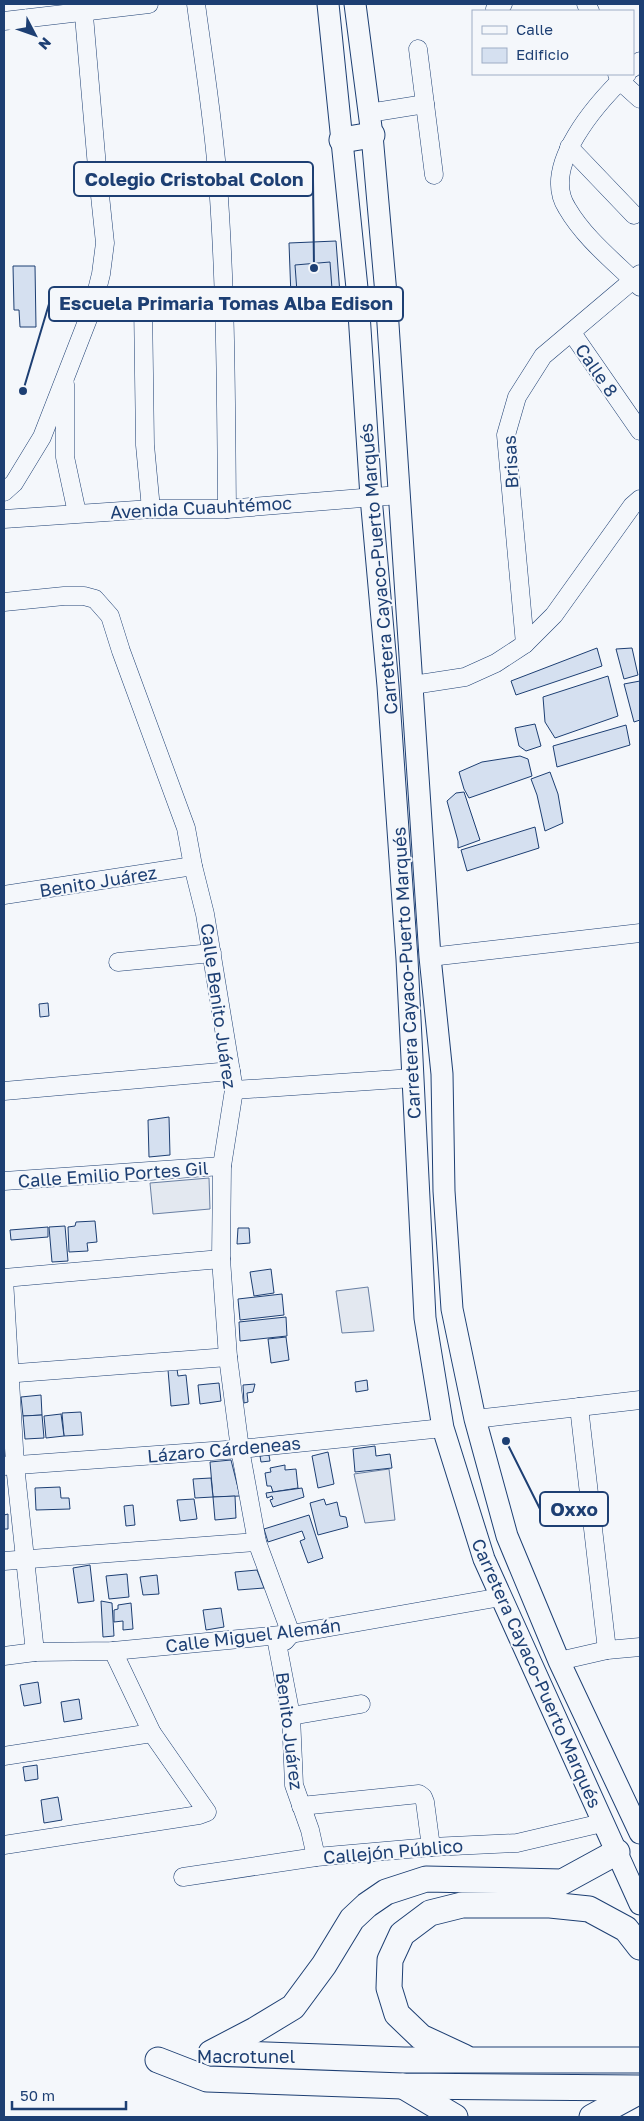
<svg xmlns="http://www.w3.org/2000/svg" width="644" height="2121" font-family="'Golos Text',sans-serif">
  <rect width="100%" height="100%" fill="#f4f7fb"/>
  <g fill="#e3e8f0" stroke="#687fa3">
    <path d="M209 1178 210 1209 153 1214 150 1183Z"/>
    <path d="M368 1287 374 1331 342 1333 336 1291Z"/>
    <path d="M389 1469 395 1520 365 1523 354 1474Z"/>
  </g>
  <g fill="#d5e0f0" stroke="#1d3f73">
    <path d="M336 241 340 294 291 297 289 243Z"/>
    <path d="M330 262 332 289 297 292 295 265Z"/>
    <path d="M13 266H35L36 327H20L19 310H14Z"/>
    <path d="M597 648 602 666 516 695 511 681Z"/>
    <path d="M632 648 638 675 624 679 616 649Z"/>
    <path d="M608 676 618 716 555 738 545 722 543 697Z"/>
    <path d="M640 681V720L634 722 624 684Z"/>
    <path d="M535 724 541 746 526 751 519 746 515 728Z"/>
    <path d="M626 725 630 745 557 767 553 746Z"/>
    <path d="M520 756 528 759 532 776 469 798 464 789 459 772 482 762Z"/>
    <path d="M550 772 558 794 563 823 545 831 537 795 531 779Z"/>
    <path d="M464 792 480 840 458 848V841L447 801 456 793Z"/>
    <path d="M535 827 539 848 467 871 461 850Z"/>
    <path d="M48 1003 49 1016 40 1017 39 1004Z"/>
    <path d="M169 1117 170 1155 149 1157 148 1120Z"/>
    <path d="M95 1221 97 1242 87 1243 88 1251 69 1252 68 1227 75 1226 76 1222Z"/>
    <path d="M65 1226 68 1261 52 1262 49 1227Z"/>
    <path d="M48 1227V1237L11 1240 10 1230Z"/>
    <path d="M238 1228H249L250 1243 237 1244Z"/>
    <path d="M271 1269 274 1293 254 1296 250 1272Z"/>
    <path d="M282 1294 284 1315 240 1320 238 1299Z"/>
    <path d="M286 1317 287 1336 240 1341 239 1322Z"/>
    <path d="M286 1337 289 1360 271 1363 268 1339Z"/>
    <path d="M177 1369 178 1376 186 1375 189 1404 171 1406 168 1370Z"/>
    <path d="M367 1380 368 1390 356 1392 355 1382Z"/>
    <path d="M219 1383 221 1401 200 1404 198 1385Z"/>
    <path d="M255 1384 253 1392 247 1393 248 1402 244 1403 243 1385Z"/>
    <path d="M41 1395 42 1415 23 1416 21 1397Z"/>
    <path d="M81 1412 83 1435 64 1436 62 1413Z"/>
    <path d="M61 1414 64 1436 46 1438 44 1416Z"/>
    <path d="M42 1415 44 1438 25 1439 23 1416Z"/>
    <path d="M375 1446 376 1456 390 1454 392 1468 355 1472 353 1449Z"/>
    <path d="M328 1452 334 1484 318 1488 312 1456Z"/>
    <path d="M269 1455 270 1461 261 1462 260 1456Z"/>
    <path d="M231 1460 240 1496 213 1497 210 1462Z"/>
    <path d="M285 1465V1470L296 1469 298 1488 273 1492 271 1486H267L265 1473 271 1472 270 1468Z"/>
    <path d="M211 1478 213 1497 195 1498 193 1479Z"/>
    <path d="M60 1487 61 1498H69L70 1509 36 1510 35 1488Z"/>
    <path d="M302 1488 304 1497 273 1507 270 1500 273 1499 272 1496 267 1498 266 1493Z"/>
    <path d="M235 1496 236 1518 215 1520 213 1497Z"/>
    <path d="M194 1499 197 1519 180 1521 177 1500Z"/>
    <path d="M324 1499 326 1505 337 1502 340 1516 346 1517 348 1527 318 1535 310 1503Z"/>
    <path d="M133 1505 135 1525 126 1526 124 1506Z"/>
    <path d="M8 1514V1529H4V1515Z"/>
    <path d="M309 1515 323 1558 308 1563 300 1541 305 1539 302 1531 268 1542 264 1529Z"/>
    <path d="M90 1565 94 1601 78 1603 73 1568Z"/>
    <path d="M257 1570 264 1588 238 1590 235 1572Z"/>
    <path d="M127 1574 129 1597 109 1599 106 1576Z"/>
    <path d="M157 1575 159 1594 143 1595 140 1577Z"/>
    <path d="M101 1601 112 1603 114 1636 103 1637Z"/>
    <path d="M131 1603 133 1629 123 1630V1621L114 1622V1610L118 1609V1605Z"/>
    <path d="M221 1608 224 1627 206 1630 203 1610Z"/>
    <path d="M38 1682 41 1703 24 1706 20 1685Z"/>
    <path d="M79 1699 82 1719 64 1722 61 1702Z"/>
    <path d="M37 1765 38 1779 25 1781 23 1767Z"/>
    <path d="M58 1797 62 1820 44 1823 41 1800Z"/>
  </g>
  <g fill="none" stroke-linecap="round" stroke-linejoin="round">
    <g stroke="#1d3f73" stroke-width="19">
      <g id="minor">
        <path d="M196 4C204 64 214 124 218 184 226 292 226 400 227 509"/>
        <path d="M586 4 590 11"/>
        <path d="M495 9 503 4"/>
        <path d="M4 21 149 4"/>
        <path d="M418 49 434 175"/>
        <path d="M633 68 640 61"/>
        <path d="M617 74 620 81 640 99"/>
        <path d="M627 74C598 102 540 166 567 208 585 239 615 262 640 287"/>
        <path d="M369 113 425 104"/>
        <path d="M569 147 634 215"/>
        <path d="M143 303 145 445 151 509"/>
        <path d="M93 306 162 299 250 303 358 298"/>
        <path d="M572 333 640 431"/>
        <path d="M65 384V457L77 513"/>
        <path d="M4 492 14 483 42 437 93 306 101 274 105 243 97 167 83 4"/>
        <path d="M4 519 151 509H227L399 495"/>
        <path d="M4 602 64 596H84L95 599 110 616 121 651 186 828 193 866 205 914 234 1090 222 1166 221 1259 228 1357 240 1449 257 1542 291 1634 285 1641 277 1643 291 1716 294 1785 310 1830 316 1857"/>
        <path d="M525 644 506 435 517 397 543 356 640 274"/>
        <path d="M413 685 465 677 496 663 525 644 554 615 632 506 640 499"/>
        <path d="M4 895 193 866"/>
        <path d="M430 957 640 933"/>
        <path d="M118 962 212 953"/>
        <path d="M234 1090 413 1078"/>
        <path d="M4 1091 231 1071"/>
        <path d="M4 1181 222 1166"/>
        <path d="M4 1278 221 1259"/>
        <path d="M4 1279 15 1465 35 1652"/>
        <path d="M4 1374 228 1357"/>
        <path d="M579 1407 607 1650"/>
        <path d="M475 1419 640 1400"/>
        <path d="M4 1466 240 1449 443 1428"/>
        <path d="M4 1561 257 1542"/>
        <path d="M4 1656 35 1652 113 1651 291 1634 501 1597"/>
        <path d="M559 1661 607 1650 640 1647"/>
        <path d="M291 1716 361 1704"/>
        <path d="M4 1756 152 1733"/>
        <path d="M301 1806 419 1794 423 1797 425 1802 431 1847"/>
        <path d="M4 1845 199 1815 207 1812 152 1733 113 1651"/>
        <path d="M183 1877 316 1857 431 1847 517 1843 602 1823"/>
      </g>
    </g>
    <g stroke="#1d3f73" stroke-width="23">
      <g id="major">
        <path d="M328 4 358 298 371 497 388 686 407 959 425 1318 443 1428 484 1559 640 1904"/>
        <path d="M355 4 372 135 386 294 430 957 442 1074 444 1191 452 1309 475 1419 507 1536 559 1661 640 1833"/>
      </g>
    </g>
    <g stroke="#1d3f73" stroke-width="27">
      <g id="highway">
        <path d="M342 140 372 135"/>
        <path d="M211 2053 255 2030 293 2007 324 1965 352 1919 367 1905 386 1892 426 1879 562 1882 617 1852"/>
        <path d="M213 2053 404 2060H640"/>
        <path d="M464 2057 421 2037 397 2014 389 1988 390 1960 402 1934 430 1913 462 1905H550L589 1909 626 1929 640 1947"/>
        <path d="M158 2060 207 2079 403 2086 640 2088"/>
        <path d="M403 2086 455 2117"/>
        <path d="M592 2117 640 2091"/>
      </g>
    </g>
    <use href="#minor" stroke="#f4f7fb" stroke-width="18"/>
    <use href="#major" stroke="#f4f7fb" stroke-width="21"/>
    <use href="#highway" stroke="#f4f7fb" stroke-width="25"/>
  </g>
  <g text-anchor="middle" dominant-baseline="central" stroke-width="4" stroke-linejoin="round" paint-order="stroke">
    <g font-size="18" fill="#1d3f73" stroke="#f4f7fb">
      <text transform="translate(597 370) rotate(55)">Calle 8</text>
      <text transform="translate(510 462) rotate(-93)">Brisas</text>
      <text transform="translate(201 507) rotate(-3)">Avenida Cuauhtémoc</text>
      <text transform="translate(378 569) rotate(-95)">Carretera Cayaco-Puerto Marqués</text>
      <text transform="translate(98 881) rotate(-9)">Benito Juárez</text>
      <text transform="translate(406 973) rotate(-93)">Carretera Cayaco-Puerto Marqués</text>
      <text transform="translate(219 1006) rotate(82)">Calle Benito Juárez</text>
      <text transform="translate(113 1174) rotate(-4)">Calle Emilio Portes Gil</text>
      <text transform="translate(224 1449) rotate(-5)">Lázaro Cárdeneas</text>
      <text transform="translate(253 1635) rotate(-7)">Calle Miguel Alemán</text>
      <text transform="translate(537 1673) rotate(66)">Carretera Cayaco-Puerto Marqués</text>
      <text transform="translate(290 1731) rotate(83)">Benito Juárez</text>
      <text transform="translate(393 1851) rotate(-5)">Callejón Público</text>
      <text x="246" y="2056">Macrotunel</text>
    </g>
  </g>
  <path fill="none" stroke="#1d3f73" stroke-width="2" d="M314 268L313 179M23 391L49 304M506 1441L540 1509"/>
  <g fill="#1d3f73" stroke="#f4f7fb" stroke-width="2">
    <circle cx="314" cy="268" r="5"/>
    <circle cx="23" cy="391" r="5"/>
    <circle cx="506" cy="1441" r="5"/>
  </g>
  <g fill="#f4f7fb" stroke="#1d3f73" stroke-width="2">
    <rect x="74" y="162" width="239" height="34" rx="5"/>
    <rect x="49" y="287" width="354" height="34" rx="5"/>
    <rect x="540" y="1492" width="68" height="34" rx="5"/>
  </g>
  <g font-size="19" text-anchor="middle" font-weight="bold" fill="#1d3f73">
    <text x="194" y="186">Colegio Cristobal Colon</text>
    <text x="226" y="310">Escuela Primaria Tomas Alba Edison</text>
    <text x="574" y="1516">Oxxo</text>
  </g>
  <rect width="644" height="2121" fill="none" stroke="#1d3f73" stroke-width="10"/>
  <rect x="472" y="10" width="162" height="65" fill="#f4f7fb" stroke="#9eadc5"/>
  <rect x="482" y="26" width="25" height="8" fill="#f4f7fb" stroke="#9eadc5"/>
  <text x="516" y="35" font-size="15" fill="#1d3f73">Calle</text>
  <rect x="482" y="48" width="25" height="15" fill="#d5e0f0" stroke="#9eadc5"/>
  <text x="516" y="60" font-size="15" fill="#1d3f73">Edificio</text>
  <g transform="translate(35 35) rotate(131)" stroke="#f4f7fb" stroke-width="4" paint-order="stroke">
  <path d="M0-4L9 19L0 12L-9 19Z" fill="#1d3f73"/>
  <text y="-8" font-size="14" font-weight="bold" text-anchor="middle" fill="#1d3f73">N</text>
  </g>
  <path d="M12 2101v8h114v-8" fill="none" stroke="#1d3f73" stroke-width="2.5"/>
  <text x="20" y="2101" font-size="15" fill="#1d3f73" stroke="#f4f7fb" stroke-width="4" paint-order="stroke">50 m</text>
</svg>
